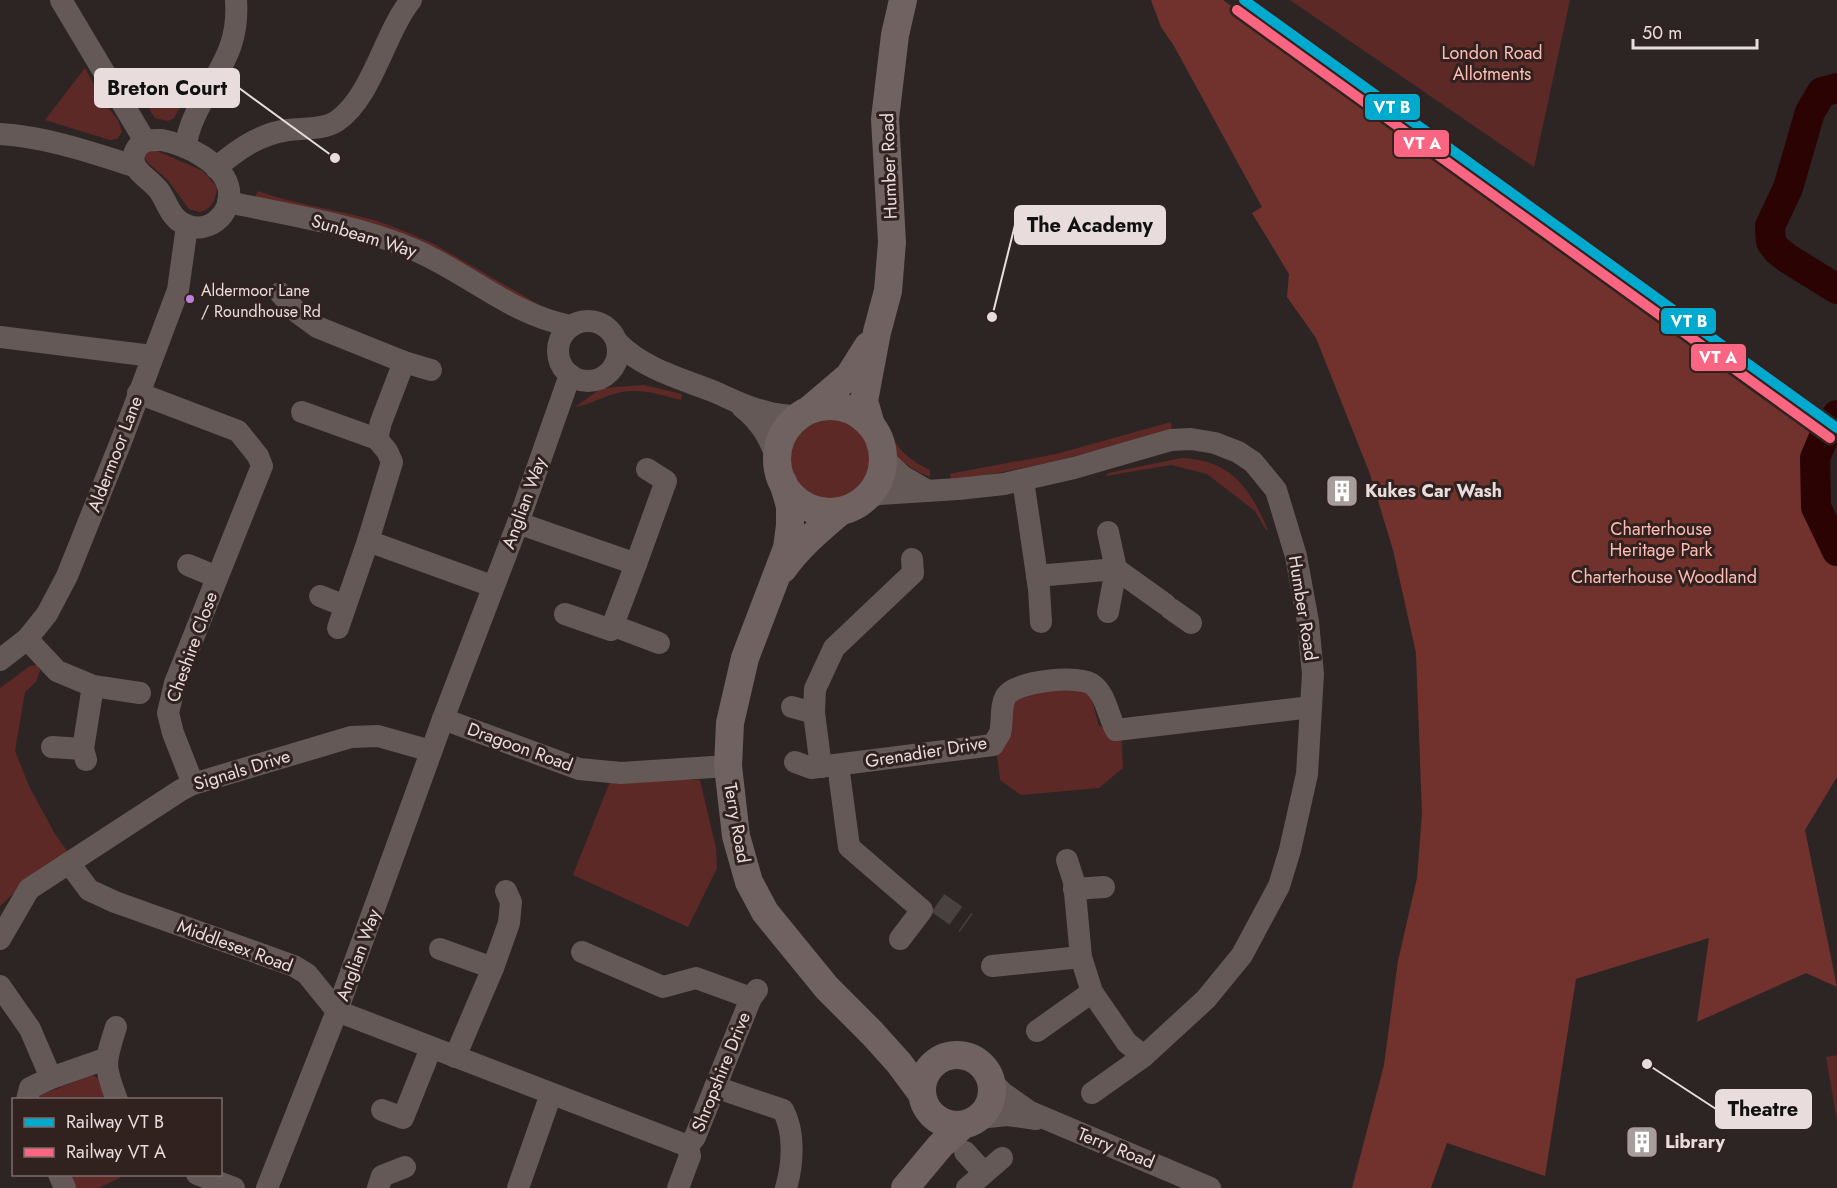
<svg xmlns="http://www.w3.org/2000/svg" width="1837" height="1188" font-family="Jost,sans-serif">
  <rect width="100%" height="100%" fill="#2d2524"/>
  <g fill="#5d2926">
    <path d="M1290 0H1570L1534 167Z"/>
    <path d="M85 68 102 100 118 120 122 132 117 139 110 140 45 120Z"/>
    <path d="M197 77 174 118 168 121 155 118 133 83Z"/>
    <path d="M155 150 203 171 217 187C216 199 212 210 199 212L189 209 168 180 146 161 145 155 148 151Z"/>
    <path d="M258 191C294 204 333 209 370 219 392 225 413 235 434 244L543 307 255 197Z"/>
    <path d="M644 385 682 394 681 400C658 394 634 386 611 395 598 399 589 405 575 407L602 388Z"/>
    <circle cx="830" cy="459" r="41"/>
    <path d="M1171 422 1172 430C1099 450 1027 471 951 480L950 474 954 473 1056 454Z"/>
    <path d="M883 424C897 447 906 459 930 470V477C907 468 893 456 881 434Z"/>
    <path d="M1182 458C1231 460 1250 488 1268 530H1266L1255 511 1207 474 1171 465 1106 476 1108 473Z"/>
    <path d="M37 665 40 670 36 682 25 692 15 751 29 786 55 834 68 852 15 892 0 906V688L30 666Z"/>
    <path d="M1086 689 1090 693 1099 726 1121 732 1123 768 1099 788 1021 795 1000 780 996 748 1006 745 1010 705 1013 699 1048 690Z"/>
    <path d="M611 779 700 780 716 848 717 868 688 927 573 875Z"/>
    <path d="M1837 1055V1121L1826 1057Z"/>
    <path d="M92 1075 102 1080 110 1100H37L38 1096Z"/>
    <path d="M69 1175H125L99 1188H75Z"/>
  </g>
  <path fill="#71322e" d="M1151 0H1223L1823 439 1816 493 1837 540V777L1805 830 1837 987 1806 973 1697 1022 1709 938 1576 979 1545 1176 1447 1143 1431 1188H1352L1384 1065 1398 961 1417 878 1422 813 1416 653 1393 550 1370 474 1316 338 1287 297 1289 274 1252 213 1262 207 1174 46 1161 27Z"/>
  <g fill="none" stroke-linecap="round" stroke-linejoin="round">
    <g stroke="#2b0303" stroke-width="30">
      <path d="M1837 88 1822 92 1810 112 1788 188 1770 226 1771 242 1777 250 1787 258 1837 289"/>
      <path d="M1837 415 1823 439 1815 458 1816 507 1837 551"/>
    </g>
    <path stroke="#494140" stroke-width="22" stroke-dasharray="22 11" stroke-linecap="butt" d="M938 903 966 923"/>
    <g stroke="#645957" stroke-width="22">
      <path d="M61 0 145 141"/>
      <path d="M0 134C47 137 90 152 134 166"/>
      <path d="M162 140C186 145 224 162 229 190 232 215 207 236 184 224 170 217 168 204 160 192 150 177 124 169 137 148 143 139 152 140 162 140Z"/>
      <path d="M185 147C187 138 189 129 193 120 212 75 240 54 236 0"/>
      <path d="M216 168C237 150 259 134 288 130 303 128 323 130 337 121 372 97 384 34 411 0"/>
      <path d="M228 202C289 215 363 226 419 252 472 276 511 314 570 326"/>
      <path d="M280 293 298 313 317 327 404 362 381 422 377 439 387 451 392 462 368 541"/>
      <circle cx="588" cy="351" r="30"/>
      <path d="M0 337 152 356"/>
      <path d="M617 342C643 369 682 379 715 392 731 399 746 407 763 411 775 415 787 416 800 416"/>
      <path d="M404 362 431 370"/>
      <path d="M570 375 518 523 443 719 579 769 621 773 728 766"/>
      <path d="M138 393 238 431 258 456 262 466 175 683 168 713 173 733 193 784"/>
      <path d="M742 407C761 422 769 437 777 459"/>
      <path d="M302 412 377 439"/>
      <path d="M883 458 902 476 928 491"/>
      <path d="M1023 480 1039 589 1041 622"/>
      <path d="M866 498 879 494 958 489 1004 484 1074 468 1171 440 1191 439 1215 443 1238 452 1253 462 1276 490 1296 556 1308 622 1313 674 1307 774 1290 850 1279 886 1242 955 1206 999 1144 1056 1092 1093"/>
      <path d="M518 523 636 564 666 481 647 469"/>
      <path d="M1108 532 1116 569 1108 612"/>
      <path d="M188 565 217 577"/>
      <path d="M1037 576 1116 569 1165 604"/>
      <path d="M320 596 345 606"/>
      <path d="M1171 609 1191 623"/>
      <path d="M565 614 611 630 636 564"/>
      <path d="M614 626 659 643"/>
      <path d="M338 628 368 541 492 586"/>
      <path d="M27 639 57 671 93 686 140 693"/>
      <path d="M0 660 27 639 47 614 67 576 122 439 178 290 187 226"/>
      <path d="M792 707 814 713"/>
      <path d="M52 747 83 749"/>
      <path d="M86 760 83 749 93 686"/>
      <path d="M795 762 811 768 993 745C995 741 998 737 1000 733 1003 722 1000 706 1006 696 1016 681 1080 674 1093 685 1106 695 1108 716 1116 730L1311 707"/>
      <path d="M838 765 849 847 922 910 900 939"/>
      <path d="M821 767 814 713 815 689 834 648 913 573 912 559"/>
      <path d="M1067 860 1074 882 1081 957 1092 992 1127 1043 1144 1056"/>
      <path d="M69 863 89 890 115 902 294 966 307 974 337 1011 688 1146"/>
      <path d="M1074 889 1104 887"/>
      <path d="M0 939 29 889 181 790 193 784 351 737 378 736 431 751"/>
      <path d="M440 949 493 968"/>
      <path d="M582 952 663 987 696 978 751 998"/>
      <path d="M992 966 1081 957"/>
      <path d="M0 986 30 1029 51 1078"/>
      <path d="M116 1027C105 1062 103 1064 117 1100"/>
      <path d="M1037 1031 1092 992"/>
      <path d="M455 1057 493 968 509 923 511 902 506 891"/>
      <path d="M991 1081 1003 1093 1030 1112 1210 1188"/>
      <path d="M715 1087 783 1110C795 1132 793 1164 786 1188"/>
      <path d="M27 1100 30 1088 51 1078 105 1059"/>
      <path d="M382 1110 403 1118 431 1048"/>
      <path d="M979 1118 1007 1115 1036 1119"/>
      <path d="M965 1152 984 1173"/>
      <path d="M59 1174 65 1188"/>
      <path d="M197 1174 234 1188"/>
      <path d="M267 1188 337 1011 443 719"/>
      <path d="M378 1188 382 1176 405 1167"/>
      <path d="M518 1188 551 1094"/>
      <path d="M678 1188 690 1156 688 1146 695 1137 751 998 757 990"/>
      <path d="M967 1188 1002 1158"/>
    </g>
    <g stroke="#706260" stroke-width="28">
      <circle cx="830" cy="459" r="53"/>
      <path d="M809 410 849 376 868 346"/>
      <path d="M871 425 864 401 877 332 888 291 892 242 885 119 895 35 903 0"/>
      <path d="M783 482 790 506V525L787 548 745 658 730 723 728 766 736 836 749 882 765 912 827 988 872 1033 899 1063 922 1094"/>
      <path d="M783 569C799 546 820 529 841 511"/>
      <circle cx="957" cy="1090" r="35"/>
      <path d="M905 1188 940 1146 963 1125"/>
    </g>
    <g stroke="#312220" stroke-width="15">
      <path id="rail-1" d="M1244 0 1837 428"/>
    </g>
    <g stroke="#312220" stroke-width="15">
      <path id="rail-2" d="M1237 10 1830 438"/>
    </g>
    <use href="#rail-1" stroke="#00a9ce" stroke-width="10"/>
    <use href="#rail-2" stroke="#fa6682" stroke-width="10"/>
  </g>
  <defs>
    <g id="building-square" transform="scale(1.725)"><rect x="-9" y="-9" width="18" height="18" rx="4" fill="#a79d9c" stroke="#312220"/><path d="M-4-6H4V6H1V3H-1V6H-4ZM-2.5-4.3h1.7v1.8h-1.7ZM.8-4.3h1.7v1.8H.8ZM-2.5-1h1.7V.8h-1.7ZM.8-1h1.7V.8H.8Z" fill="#fff"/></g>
  </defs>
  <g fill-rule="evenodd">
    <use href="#building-square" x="1342" y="491"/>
    <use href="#building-square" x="1642" y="1142"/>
  </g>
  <circle fill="#c07fdc" stroke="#312220" stroke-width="2" cx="190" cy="299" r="5"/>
  <g text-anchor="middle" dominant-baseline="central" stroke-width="6" stroke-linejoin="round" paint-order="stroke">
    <g font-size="16" fill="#e8dddc" stroke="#312220" text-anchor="start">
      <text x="201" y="290">Aldermoor Lane<tspan x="201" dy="21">/ Roundhouse Rd</tspan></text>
    </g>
    <g font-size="18" fill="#ffbcb4" stroke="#312220">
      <text x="1492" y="53">London Road<tspan x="1492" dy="21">Allotments</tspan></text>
      <text x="1661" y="529">Charterhouse<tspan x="1661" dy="21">Heritage Park</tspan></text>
      <text x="1664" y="577">Charterhouse Woodland</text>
    </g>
    <g font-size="18" fill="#e8dddc" stroke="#312220">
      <text transform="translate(889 166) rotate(-92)">Humber Road</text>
      <text transform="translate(364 236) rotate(17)">Sunbeam Way</text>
      <text transform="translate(115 454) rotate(-69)">Aldermoor Lane</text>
      <text transform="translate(524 503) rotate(-70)">Anglian Way</text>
      <text transform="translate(1303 608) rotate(81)">Humber Road</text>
      <text transform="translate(192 647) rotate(-70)">Cheshire Close</text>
      <text transform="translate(520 747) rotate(20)">Dragoon Road</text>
      <text transform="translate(926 752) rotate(-9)">Grenadier Drive</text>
      <text transform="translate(242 770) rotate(-17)">Signals Drive</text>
      <text transform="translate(737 823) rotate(80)">Terry Road</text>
      <text transform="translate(235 946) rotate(20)">Middlesex Road</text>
      <text transform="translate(358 955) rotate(-70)">Anglian Way</text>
      <text transform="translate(721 1072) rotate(-68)">Shropshire Drive</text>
      <text transform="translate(1116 1148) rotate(22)">Terry Road</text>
    </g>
    <g font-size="18" font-weight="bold" fill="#e8dddc" stroke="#312220" text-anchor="start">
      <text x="1365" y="491">Kukes Car Wash</text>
      <text x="1665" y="1142">Library</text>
    </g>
  </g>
  <path fill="none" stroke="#e8dddc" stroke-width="2" d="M335 158L239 88M992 317L1015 225M1647 1064L1716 1109"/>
  <g fill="#e8dddc" stroke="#312220" stroke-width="2">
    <circle cx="335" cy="158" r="6"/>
    <circle cx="992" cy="317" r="6"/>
    <circle cx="1647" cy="1064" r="6"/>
  </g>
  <g fill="#e8dddc" stroke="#e8dddc" stroke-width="2">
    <rect x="95" y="69" width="144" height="38" rx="6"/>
    <rect x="1015" y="206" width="150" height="38" rx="6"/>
    <rect x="1716" y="1090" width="95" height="38" rx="6"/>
  </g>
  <g font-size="20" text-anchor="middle" font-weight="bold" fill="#111">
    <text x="167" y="95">Breton Court</text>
    <text x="1090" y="232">The Academy</text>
    <text x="1763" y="1116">Theatre</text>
  </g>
  <g stroke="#312220" stroke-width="2">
    <rect x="1364" y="93" width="57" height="28" rx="6" fill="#00a9ce"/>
    <rect x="1393" y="129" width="57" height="29" rx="6" fill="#fa6682"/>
    <rect x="1660" y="307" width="57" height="28" rx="6" fill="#00a9ce"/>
    <rect x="1690" y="343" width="57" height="29" rx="6" fill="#fa6682"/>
  </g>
  <g font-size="16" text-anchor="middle" font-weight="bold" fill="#fff">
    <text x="1392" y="113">VT B</text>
    <text x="1422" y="149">VT A</text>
    <text x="1689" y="327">VT B</text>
    <text x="1718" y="363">VT A</text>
  </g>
  <rect x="12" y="1098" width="210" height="78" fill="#312220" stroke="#7a6d6b" stroke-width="1.5"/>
  <rect x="24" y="1118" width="30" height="9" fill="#00a9ce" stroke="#7a6d6b" stroke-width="1.5"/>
  <text x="66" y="1128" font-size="18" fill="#e8dddc">Railway VT B</text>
  <rect x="24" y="1148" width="30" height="9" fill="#fa6682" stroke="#7a6d6b" stroke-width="1.5"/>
  <text x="66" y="1158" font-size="18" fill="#e8dddc">Railway VT A</text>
  <path d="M1633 39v9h124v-9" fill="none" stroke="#e8dddc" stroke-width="3"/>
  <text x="1642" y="39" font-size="18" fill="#e8dddc" stroke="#312220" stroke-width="4.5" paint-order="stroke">50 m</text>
</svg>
